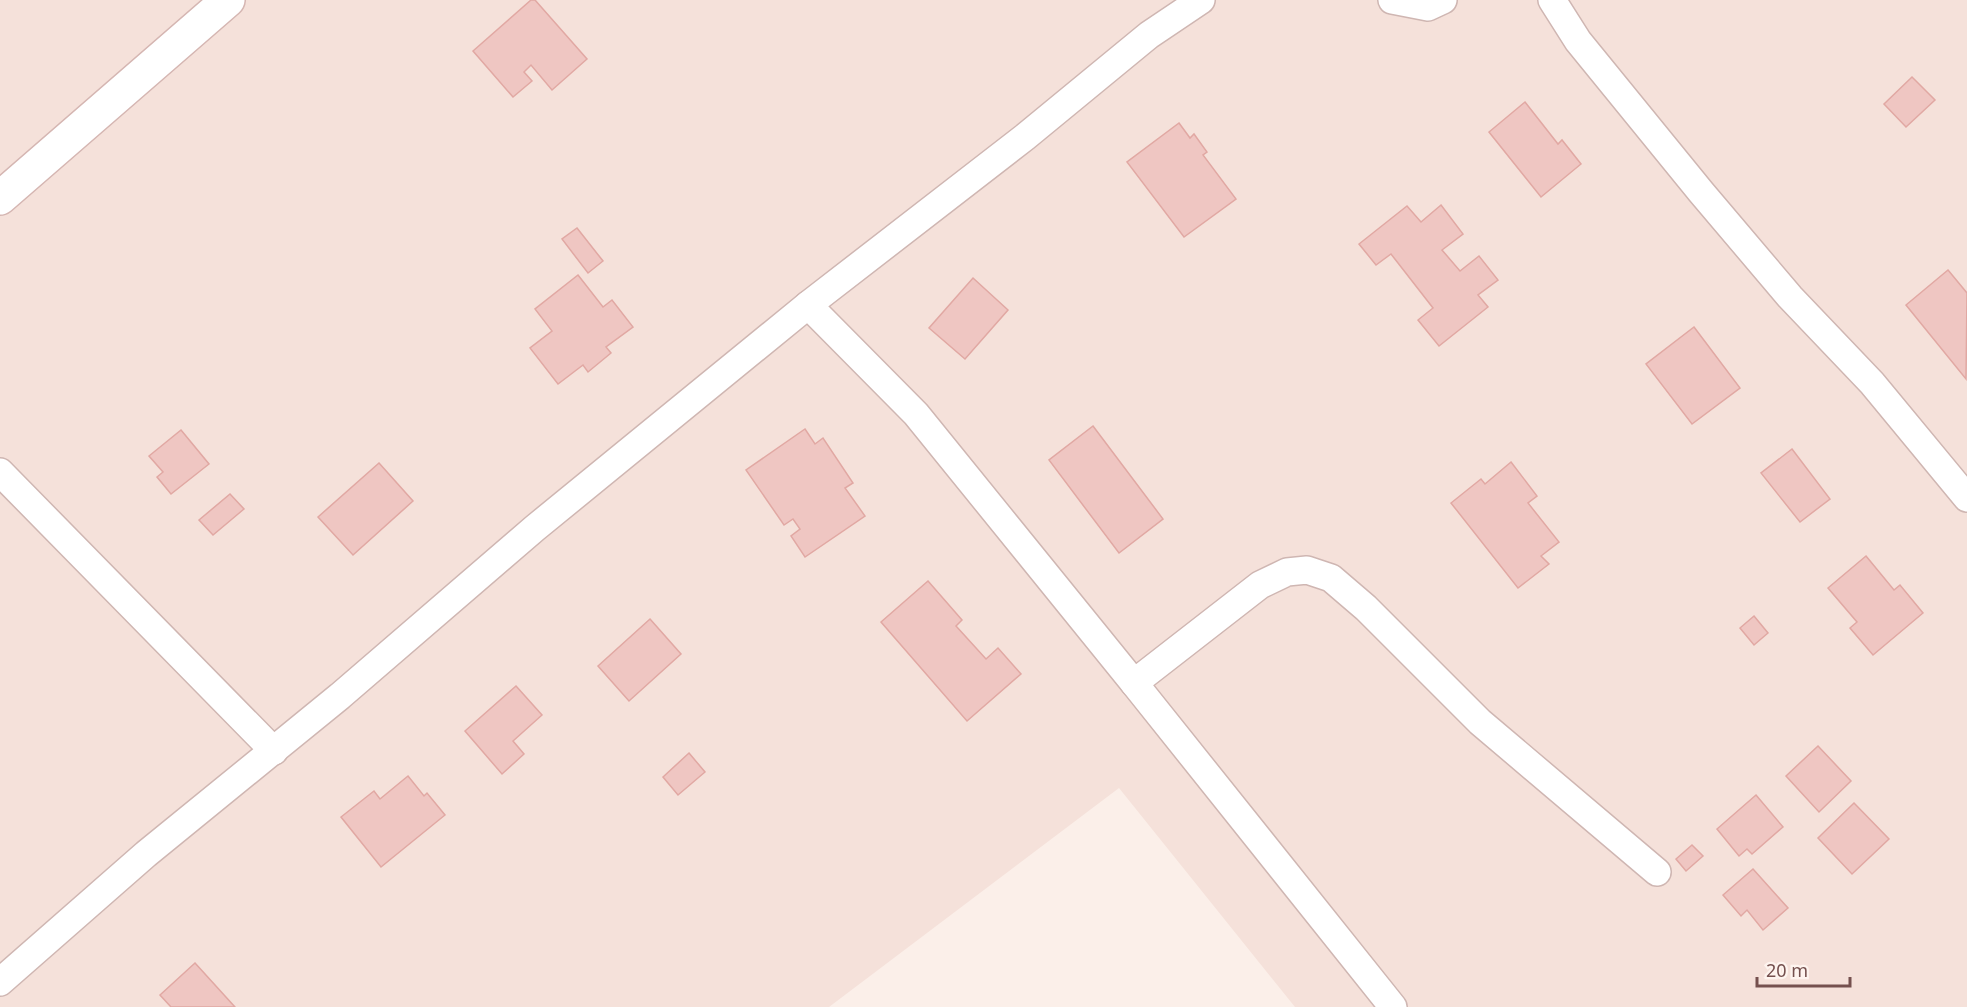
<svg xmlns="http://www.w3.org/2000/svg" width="1967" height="1007" font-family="'Noto Sans',sans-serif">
  <rect width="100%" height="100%" fill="#fbefe9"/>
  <path fill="#f5e1da" d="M0 0H1967V1007H1295L1119 788 829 1007H0Z"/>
  <g fill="#efc6c2" stroke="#e1a8a3" stroke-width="1.5">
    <path d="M531 0H535L587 59 552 90 531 65 524 72 532 81 513 97 473 51Z"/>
    <path d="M1912 77 1935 100 1906 127 1884 104Z"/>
    <path d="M1525 102 1558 144 1562 140 1581 164 1541 197 1489 132Z"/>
    <path d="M1179 123 1190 138 1194 134 1207 152 1203 155 1236 199 1184 237 1127 162Z"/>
    <path d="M1441 205 1463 234 1442 250 1460 271 1479 256 1498 280 1478 295 1488 307 1439 346 1418 320 1433 308 1391 254 1376 265 1359 244 1407 206 1421 222Z"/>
    <path d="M577 228 603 261 588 273 562 239Z"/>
    <path d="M1948 270 1967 293 1966 379 1906 305Z"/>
    <path d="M578 275 603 307 612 300 633 327 606 347 611 353 588 372 583 365 558 384 530 348 552 331 535 309Z"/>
    <path d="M973 278 1008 310 965 359 929 328Z"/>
    <path d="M1694 327 1740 388 1692 424 1646 364Z"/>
    <path d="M1093 426 1163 519 1119 553 1049 460Z"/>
    <path d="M805 429 815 444 823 438 853 483 845 488 865 516 805 557 791 536 800 529 793 519 784 525 746 470Z"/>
    <path d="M181 430 209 464 171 494 157 477 163 472 149 456Z"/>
    <path d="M1792 449 1830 499 1800 522 1761 473Z"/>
    <path d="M1511 462 1537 496 1528 503 1559 542 1541 556 1549 564 1518 588 1451 503 1481 479 1485 484Z"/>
    <path d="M379 463 413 501 353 555 318 517Z"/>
    <path d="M230 494 244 509 213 535 199 520Z"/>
    <path d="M1866 556 1894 590 1900 585 1923 613 1873 655 1850 628 1857 622 1828 588Z"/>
    <path d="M928 581 962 620 956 626 986 659 998 648 1021 674 967 721 881 622Z"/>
    <path d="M1754 616 1768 633 1754 645 1740 628Z"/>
    <path d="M650 619 681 654 629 701 598 666Z"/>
    <path d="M516 686 542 715 513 741 524 754 502 774 465 731Z"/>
    <path d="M1818 746 1851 781 1819 812 1786 776Z"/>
    <path d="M689 753 705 772 678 795 663 777Z"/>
    <path d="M408 776 424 796 427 793 445 815 381 867 341 817 374 791 380 799Z"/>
    <path d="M1756 795 1783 827 1752 854 1747 849 1739 856 1717 829Z"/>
    <path d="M1854 803 1889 839 1852 874 1818 838Z"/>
    <path d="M1692 845 1703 856 1686 871 1676 859Z"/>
    <path d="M1753 869 1788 908 1763 930 1747 910 1741 916 1723 895Z"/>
    <path d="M195 963 235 1007H171L160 995Z"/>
  </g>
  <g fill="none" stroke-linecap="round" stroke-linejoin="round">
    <g stroke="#cfb6b2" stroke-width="30">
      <g id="street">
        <path d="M1392 0 1428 7 1443 0"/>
        <path d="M1552 0 1578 41 1701 192 1790 297 1872 383 1967 498"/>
        <path d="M808 305 916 414 1134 683 1260 585 1287 572 1307 570 1331 578 1366 608 1480 722 1657 872"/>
        <path d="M0 472 274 751"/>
        <path d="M1134 683 1393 1007"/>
        <path d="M0 982 146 854 340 696 535 528 808 305 1025 137 1149 35 1201 0"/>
      </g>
    </g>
    <g stroke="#d5b6b2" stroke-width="36">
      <path id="secondary" d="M0 198 228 0"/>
    </g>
    <use href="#street" stroke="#fff" stroke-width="27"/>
    <use href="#secondary" stroke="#fff" stroke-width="33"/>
  </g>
  <path d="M1757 977v9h93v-9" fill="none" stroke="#75504e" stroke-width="3"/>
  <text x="1766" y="977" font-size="18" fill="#75504e" stroke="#fef4ef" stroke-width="4.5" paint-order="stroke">20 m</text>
</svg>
